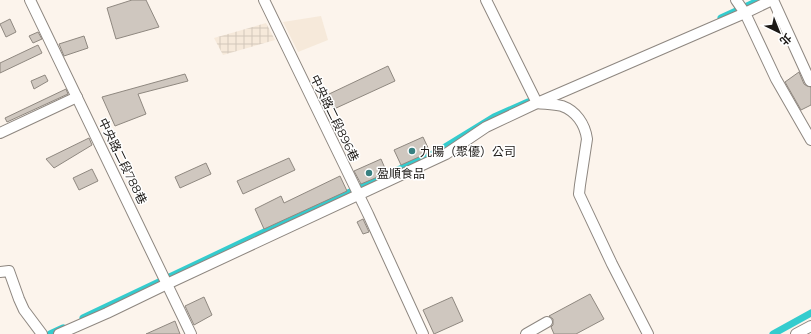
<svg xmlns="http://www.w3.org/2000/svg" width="811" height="334" font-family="Montserrat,'Noto Sans TC',sans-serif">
  <defs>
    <pattern id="industrial-grid" width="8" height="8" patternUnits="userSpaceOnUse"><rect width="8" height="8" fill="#f6e9da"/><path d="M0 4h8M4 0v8" fill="none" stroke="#d2c7ba"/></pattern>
  </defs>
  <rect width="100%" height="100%" fill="#fcf4ec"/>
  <path fill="#f6e9da" d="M321 16 328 40 298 52 283 22Z"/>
  <path fill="url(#industrial-grid)" d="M266 23 275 40 223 55 214 38Z"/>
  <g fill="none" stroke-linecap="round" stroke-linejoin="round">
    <g stroke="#34ccce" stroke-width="7">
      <path d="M721 18 760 0"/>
      <path d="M83 318 296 217 437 152 494 117 528 102"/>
      <path d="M50 334 63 328"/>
      <path d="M773 334 811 313"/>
    </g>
  </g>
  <g fill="#cfc7bf" stroke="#8f8880">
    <path d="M132 0H146L159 27 116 39 107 8Z"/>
    <path d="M10 19 16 32 6 37 0 24Z"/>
    <path d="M38 32 42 39 33 43 29 36Z"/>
    <path d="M84 36 88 48 64 56 59 44Z"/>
    <path d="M38 45 42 53 0 73V63Z"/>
    <path d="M388 66 395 81 334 109 327 95Z"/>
    <path d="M799 72 804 84 807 86 811 87V105L801 110 785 82Z"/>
    <path d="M185 74 188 81 138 94 146 114 115 126 102 97Z"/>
    <path d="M45 75 48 81 34 89 31 81Z"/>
    <path d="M66 89 68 94 7 122 5 118Z"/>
    <path d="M423 137 430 152 401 165 394 150Z"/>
    <path d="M89 138 92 145 54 168 46 159Z"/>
    <path d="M289 158 295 170 243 194 237 181Z"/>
    <path d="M381 159 387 173 361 184 354 171Z"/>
    <path d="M206 163 211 174 180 188 175 177Z"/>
    <path d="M92 169 98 181 79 190 73 178Z"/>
    <path d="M340 176 347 191 264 229 255 209 281 196 284 203Z"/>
    <path d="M363 219 369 232 363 234 357 222Z"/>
    <path d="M590 294 604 319 576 334H554L551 327 553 325V319L549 316Z"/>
    <path d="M204 297 212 315 194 325 185 306Z"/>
    <path d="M452 297 463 321 434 334 423 310Z"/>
    <path d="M175 321 180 334H146Z"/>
  </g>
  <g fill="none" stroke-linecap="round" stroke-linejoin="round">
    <g stroke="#8e8780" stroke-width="12">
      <g id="minor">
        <path d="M30 0 191 334"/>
        <path d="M264 0 368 214 423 334"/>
        <path d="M486 0 537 103C545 104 554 104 562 106 576 111 585 124 587 139L580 185 579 194 612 264 648 334"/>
        <path d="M736 0 745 13 776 79 811 140"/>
        <path d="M773 0 810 81"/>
        <path d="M0 133 77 97"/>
        <path d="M0 272 9 271 19 299 24 310 42 334"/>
        <path d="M59 334 107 313 167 284 446 154 486 127 537 103 745 13 772 0"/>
        <path d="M526 334 547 322"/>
        <path d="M796 334 811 326"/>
      </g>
    </g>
    <use href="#minor" stroke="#fff" stroke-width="10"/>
  </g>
  <g fill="#388081" stroke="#fff" stroke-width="1.5">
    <circle cx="412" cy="151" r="4"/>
    <circle cx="369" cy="173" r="4"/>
  </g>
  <g text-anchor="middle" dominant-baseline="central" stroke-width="3" stroke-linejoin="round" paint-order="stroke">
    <g font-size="12" fill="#1b1815" stroke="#fff">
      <text transform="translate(335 118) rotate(64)">中央路二段896巷</text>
      <text transform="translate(123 161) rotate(64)">中央路二段788巷</text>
    </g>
    <g font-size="12" fill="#1b1815" stroke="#fff" text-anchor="start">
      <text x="420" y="151">九陽（聚優）公司</text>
      <text x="377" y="173">盈順食品</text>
    </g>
  </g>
  <g transform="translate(779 32) rotate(137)" stroke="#ffffff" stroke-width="3" paint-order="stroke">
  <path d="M0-3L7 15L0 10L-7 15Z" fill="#1b1815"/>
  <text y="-6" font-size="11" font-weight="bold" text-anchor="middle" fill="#1b1815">北</text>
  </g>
</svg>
